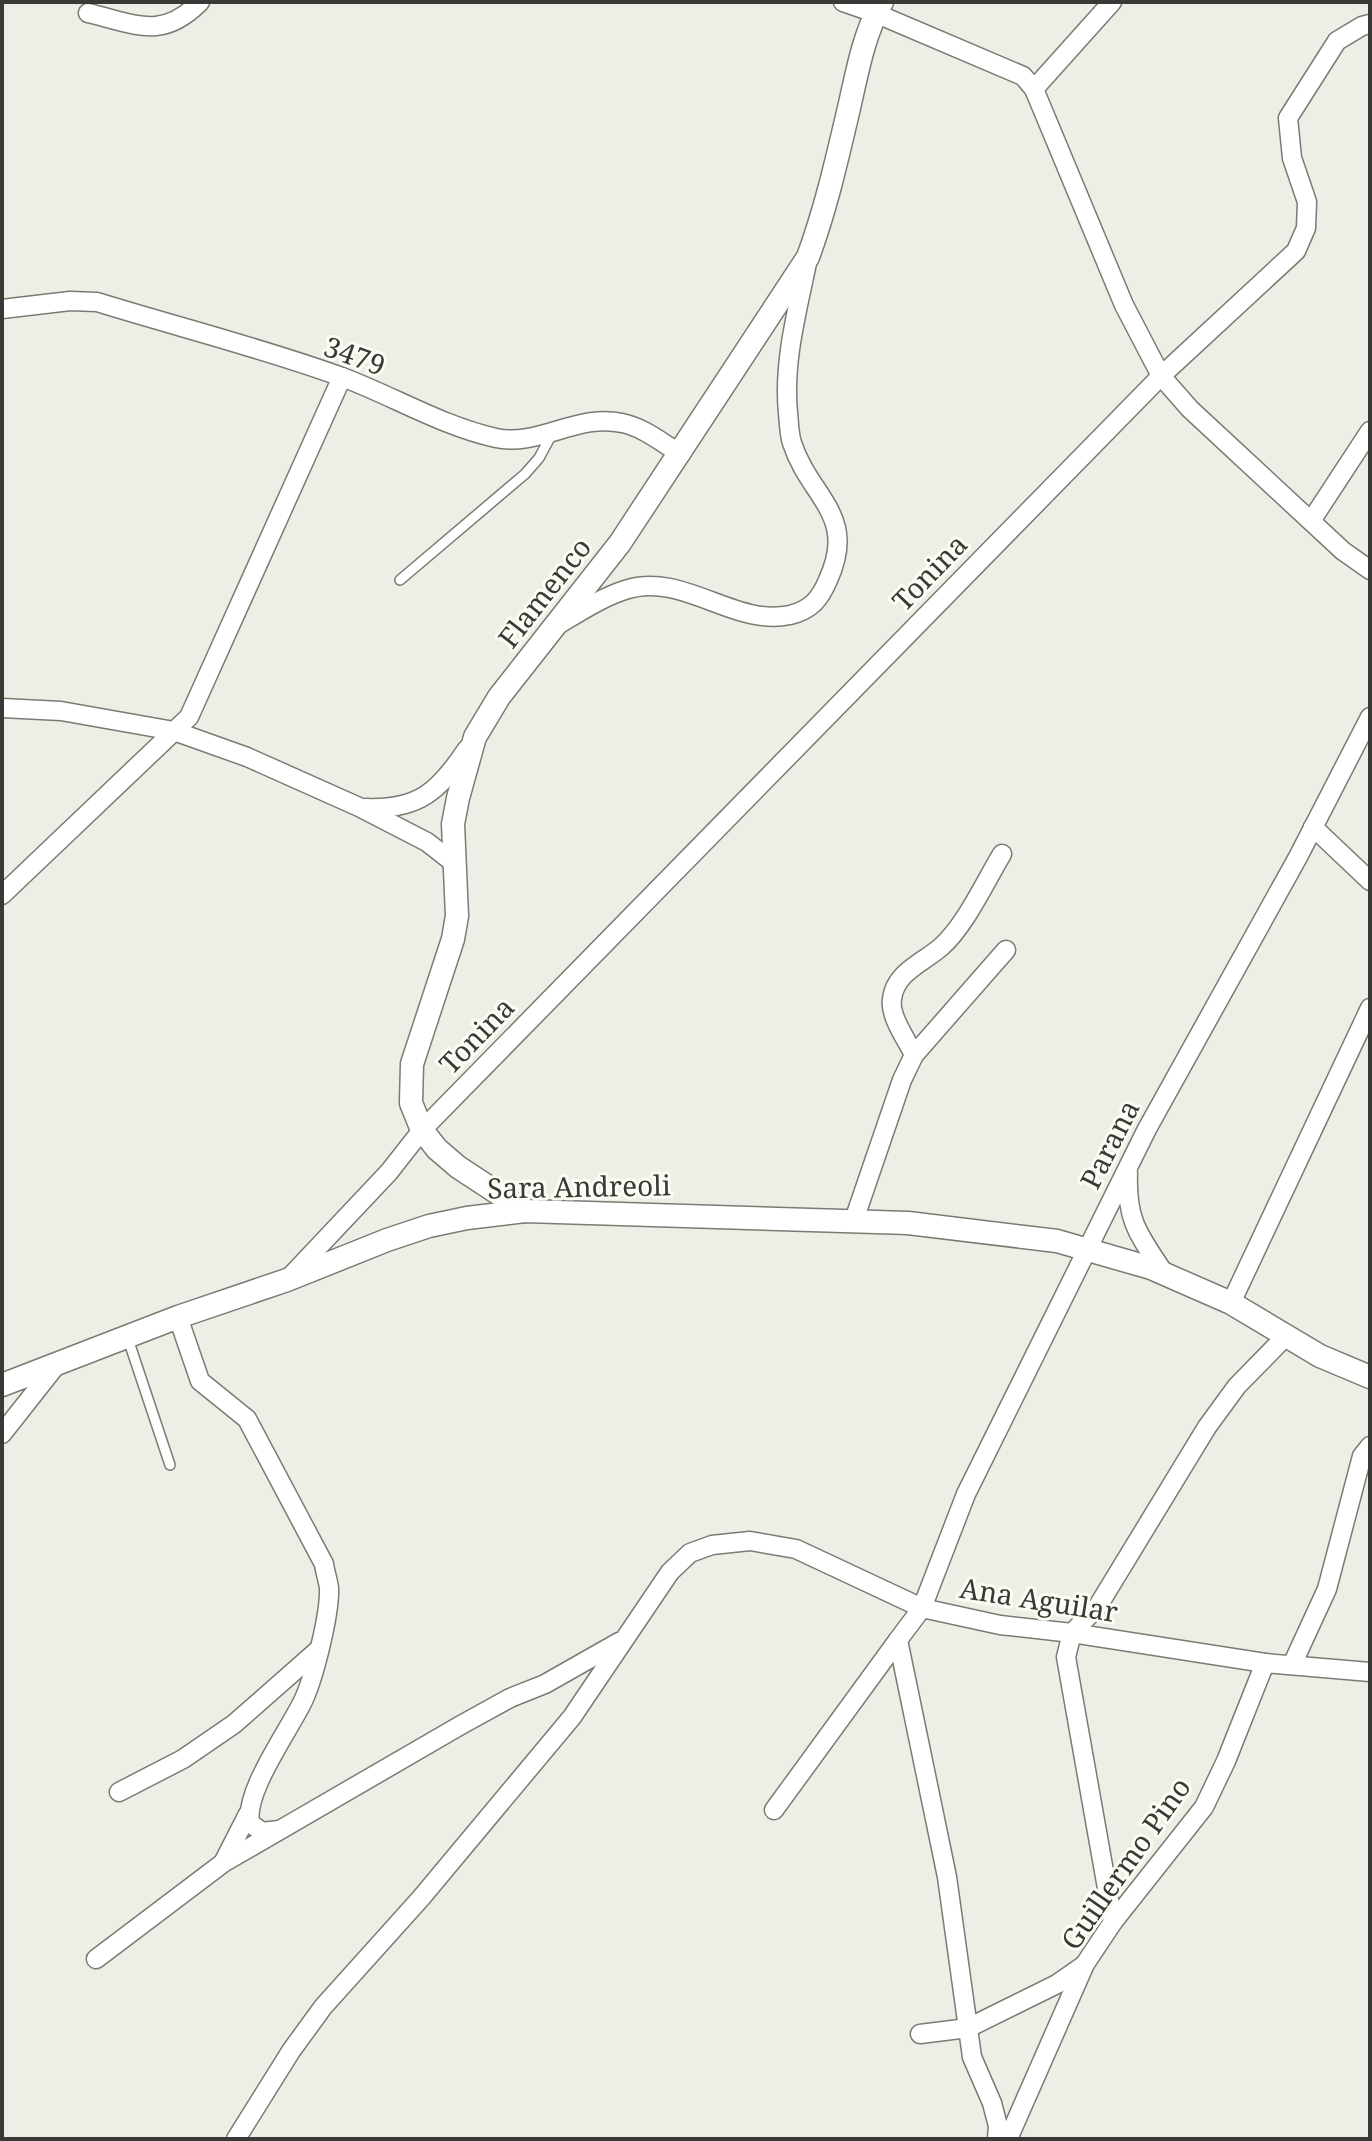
<svg xmlns="http://www.w3.org/2000/svg" width="1372" height="2141" font-family="'Noto Serif',serif">
  <rect width="100%" height="100%" fill="#eeeee6"/>
  <g fill="none" stroke-linecap="round" stroke-linejoin="round">
    <g stroke="#7a7b73" stroke-width="12">
      <g id="service">
        <path d="M400 580 525 474 539 458 552 434"/>
        <path d="M127 1336 170 1465"/>
      </g>
    </g>
    <g stroke="#7a7b73" stroke-width="21">
      <g id="minor">
        <path d="M843 2 875 13 1023 76 1034 89 1124 305 1161 376 1190 409 1343 551 1370 570"/>
        <path d="M88 13C136 24 161 41 200 2"/>
        <path d="M1034 89 1112 2"/>
        <path d="M2 309 70 301 97 302C178 327 262 348 342 377 393 396 442 426 496 438 539 447 578 413 622 423 643 427 662 443 681 454"/>
        <path d="M1311 521 1370 431"/>
        <path d="M561 623C581 611 603 597 625 590 683 571 733 627 790 615 811 610 820 599 828 580 858 515 810 498 792 443 789 434 789 422 788 413 783 362 797 312 807 263"/>
        <path d="M2 708 61 711 174 731 247 757 359 807 427 842 455 864"/>
        <path d="M366 808C419 810 439 791 467 749"/>
        <path d="M1313 827 1370 881"/>
        <path d="M2 895 189 717 342 377"/>
        <path d="M914 1055C907 1040 889 1016 892 999 895 972 924 962 941 947 965 926 985 882 1002 854"/>
        <path d="M1128 1173C1126 1223 1140 1236 1166 1276"/>
        <path d="M854 1220 902 1080 914 1055 1006 950"/>
        <path d="M289 1278 389 1172 422 1130 1161 376 1296 251 1306 228 1307 202 1292 158 1288 118 1337 41 1362 26 1370 24"/>
        <path d="M1231 1303 1370 1008"/>
        <path d="M178 1317 200 1381 247 1419 324 1564C325 1572 328 1580 329 1588 330 1614 314 1678 303 1701 288 1732 244 1792 250 1823L262 1832 279 1830"/>
        <path d="M2 1434 58 1363"/>
        <path d="M1292 1665 1327 1589 1362 1456 1370 1446"/>
        <path d="M119 1792 183 1759 234 1724 317 1651"/>
        <path d="M774 1810 898 1640"/>
        <path d="M224 1861 248 1814"/>
        <path d="M1113 1922 1066 1657 1072 1633 1098 1606 1207 1427 1237 1386 1285 1337"/>
        <path d="M96 1959 223 1863 461 1725 510 1698 545 1684 619 1642"/>
        <path d="M920 2034 968 2028 1057 1984 1083 1966"/>
        <path d="M236 2139 291 2051 323 2007 421 1898 572 1717 670 1572 690 1553 712 1545 750 1541 796 1549 922 1608 1000 1625 1072 1633 1265 1663 1370 1672"/>
        <path d="M997 2139 998 2126 992 2103 972 2057 947 1877 898 1640 922 1608 966 1494 1147 1129 1298 857 1370 717"/>
        <path d="M1008 2139 1085 1964 1113 1922 1204 1807 1226 1761 1265 1663"/>
      </g>
    </g>
    <g stroke="#7a7b73" stroke-width="25">
      <g id="tertiary">
        <path d="M525 1211 458 1167 437 1149 422 1130 411 1103 412 1064 453 939 457 916 453 824 458 798 475 737 499 697 620 543 808 257C826 208 837 159 849 108 857 73 864 33 882 2"/>
        <path d="M2 1385 178 1317 287 1280 387 1240 429 1226 467 1218 525 1211 908 1223 1057 1241 1151 1268 1231 1303 1320 1356 1370 1377"/>
      </g>
    </g>
    <use href="#service" stroke="#fff" stroke-width="9"/>
    <use href="#minor" stroke="#fff" stroke-width="18"/>
    <use href="#tertiary" stroke="#fff" stroke-width="22"/>
  </g>
  <g text-anchor="middle" dominant-baseline="central" stroke-width="6" stroke-linejoin="round" paint-order="stroke">
    <g font-size="28" fill="#393936" stroke="#fbfcf3">
      <text transform="translate(355 355) rotate(20)">3479</text>
      <text transform="translate(929 572) rotate(-46)">Tonina</text>
      <text transform="translate(544 592) rotate(-52)">Flamenco</text>
      <text transform="translate(476 1035) rotate(-46)">Tonina</text>
      <text transform="translate(1109 1144) rotate(-63)">Parana</text>
      <text transform="translate(579 1186) rotate(-1)">Sara Andreoli</text>
      <text transform="translate(1039 1599) rotate(9)">Ana Aguilar</text>
      <text transform="translate(1125 1863) rotate(-55)">Guillermo Pino</text>
    </g>
  </g>
  <rect width="1372" height="2141" fill="none" stroke="#393936" stroke-width="8"/>
</svg>
